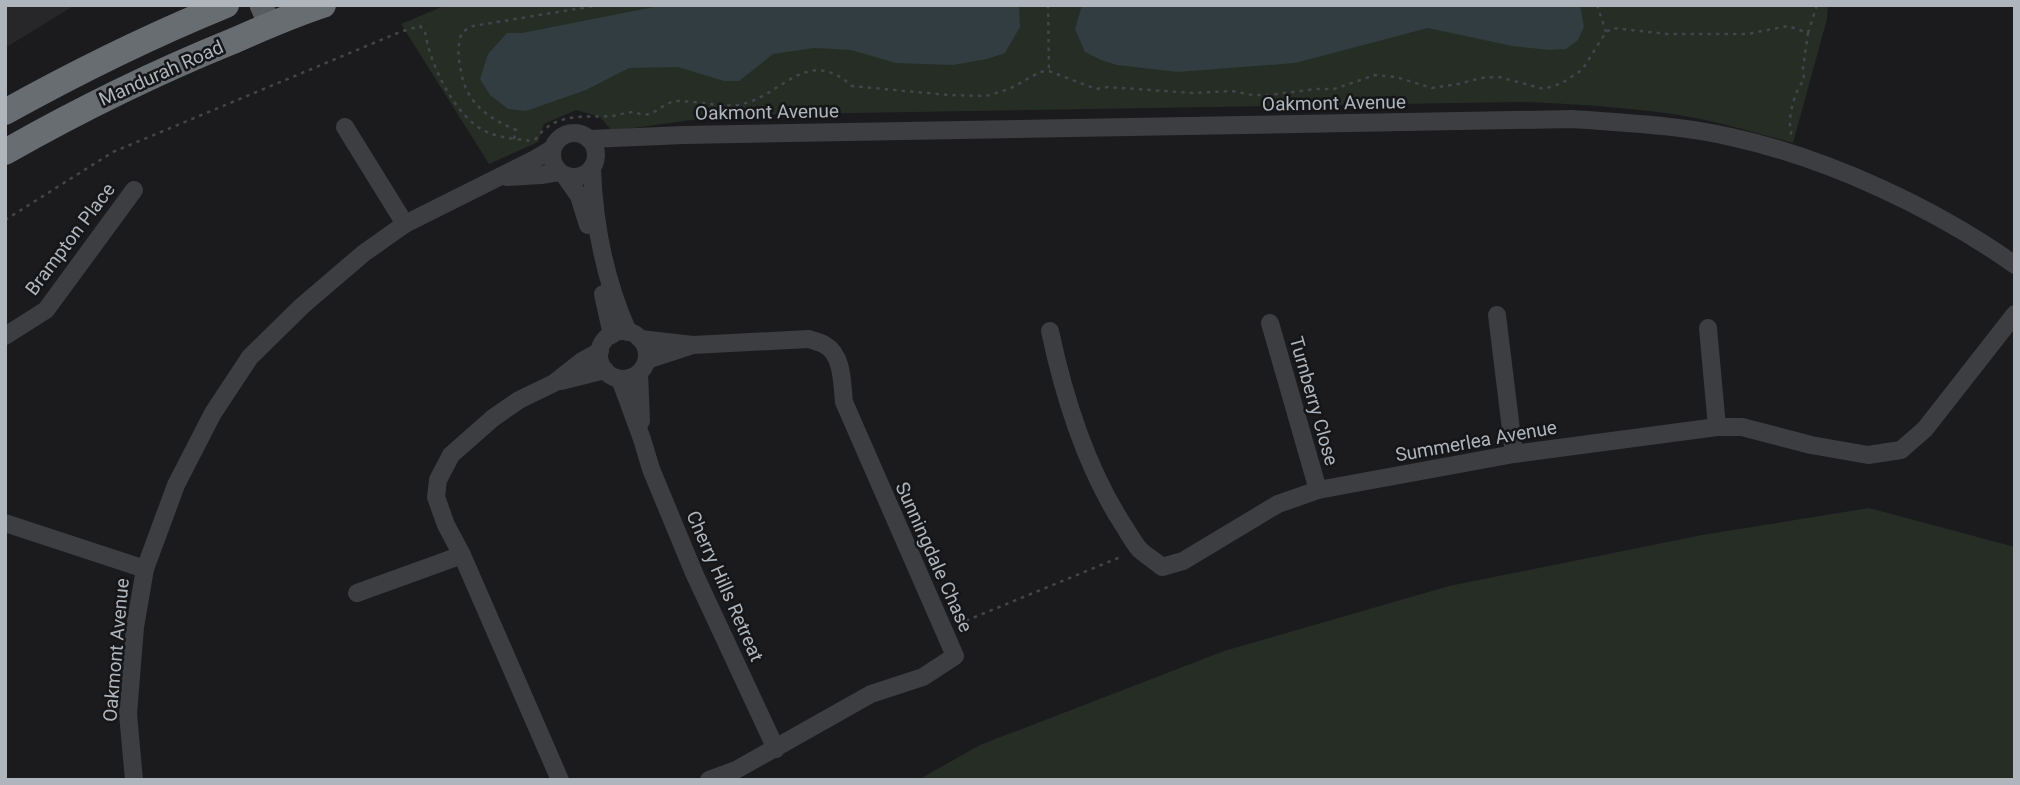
<svg xmlns="http://www.w3.org/2000/svg" width="2020" height="785" font-family="Roboto,sans-serif">
  <rect width="100%" height="100%" fill="#1b1b1d"/>
  <path fill="#27272a" d="M5 5H75L5 48Z"/>
  <g fill="#252d25">
    <path d="M446 5H1828L1827 19 1793 143C1753 132 1713 120 1672 114 1622 107 1572 104 1522 102L727 115 612 131 600 117 576 110 544 124 538 142 489 164 401 24Z"/>
    <path d="M1869 508 2015 547V780H918L980 745 1224 651 1449 586 1702 535Z"/>
  </g>
  <g fill="#313d41">
    <path d="M664 5H1019L1020 27 1005 53 987 59 953 65 896 63 851 50 814 48 773 54 739 81H724L678 67 629 68 586 90 526 111 508 109 490 95 480 79 488 54 507 33H522Z"/>
    <path d="M1082 5H1580L1584 27 1578 40 1566 49 1549 50 1512 46 1428 28 1295 63 1178 72 1117 65 1101 60 1085 52 1075 29Z"/>
  </g>
  <g fill="none" stroke-linecap="round" stroke-linejoin="round">
    <g stroke="#424549" stroke-width="2.5" stroke-dasharray="3.5 5" stroke-linecap="butt">
      <path d="M1048 5 1049 71"/>
      <path d="M1597 5 1606 32"/>
      <path d="M1808 33 1817 5"/>
      <path d="M514 139 516 130C488 118 466 103 461 71 458 57 457 46 462 32L473 26 600 5"/>
      <path d="M535 140C555 111 584 118 613 116 619 115 627 112 634 112 637 112 640 115 644 115 656 114 666 101 678 101 698 101 718 107 737 105 781 99 805 44 852 86L948 95 986 96 1009 89 1040 72 1049 71 1096 89 1108 87 1192 93 1232 91 1252 95H1269L1316 89H1334L1375 75 1396 77 1432 88 1458 84 1481 78 1499 77 1544 89 1562 83 1582 70 1606 32 1613 28 1667 34H1747L1788 26 1808 33 1803 68 1804 80C1796 89 1791 107 1790 120 1789 127 1793 130 1790 137"/>
      <path d="M5 220 113 152 400 32 420 26 425 31C429 63 456 119 487 132 500 138 517 139 531 141"/>
      <path d="M958 624 1123 556"/>
    </g>
    <g stroke="#3c3e42" stroke-width="18">
      <path d="M345 127 405 224"/>
      <circle cx="574" cy="155" r="22"/>
      <path d="M589 139 684 135 1573 119C1625 123 1679 125 1731 137 1827 158 1935 208 2015 265"/>
      <path d="M592 169C594 225 605 280 628 332"/>
      <path d="M565 176 579 196 588 225"/>
      <path d="M507 177 541 175 559 172"/>
      <path d="M603 294 612 335"/>
      <path d="M1497 315 1514 454"/>
      <path d="M1270 323 1318 490"/>
      <path d="M1708 328 1717 427"/>
      <path d="M1050 331C1064 397 1085 465 1122 523 1128 532 1133 542 1140 550 1147 556 1155 561 1162 567L1183 561 1278 504 1318 490 1514 454 1717 427H1742L1811 445 1868 455 1901 450 1925 429 2015 314"/>
      <circle cx="623" cy="355" r="24"/>
      <path d="M5 336 46 310 134 190"/>
      <path d="M640 339 693 345 809 339C814 341 820 342 825 345 843 355 842 384 844 402L955 656 923 677 871 694 736 770 709 780"/>
      <path d="M647 360 690 346"/>
      <path d="M639 373 641 421"/>
      <path d="M620 379 642 439 651 469 694 573 776 749"/>
      <path d="M561 381 605 370"/>
      <path d="M5 523 145 569"/>
      <path d="M357 593 462 555"/>
      <path d="M134 780 128 714 135 627 145 569 176 485 213 413 250 357 302 306 364 253 405 224 535 159 552 149"/>
      <path d="M560 780 462 555 446 525 436 497 438 480 451 455 493 418 519 400 554 383 582 361 600 351"/>
    </g>
    <path stroke="#585c61" stroke-width="23" d="M261 5 270 25"/>
    <g stroke="#686d72" stroke-width="26">
      <path d="M5 112C77 72 150 36 226 5"/>
      <path d="M5 152C79 110 154 73 233 41 263 28 292 15 323 5"/>
    </g>
  </g>
  <g text-anchor="middle" dominant-baseline="central" stroke-width="5" stroke-linejoin="round" paint-order="stroke">
    <g font-size="19" fill="#aeb5bc" stroke="#161618">
      <text transform="translate(161 73) rotate(-24)">Mandurah Road</text>
      <text transform="translate(1334 103) rotate(-1)">Oakmont Avenue</text>
      <text transform="translate(767 112) rotate(-1)">Oakmont Avenue</text>
      <text transform="translate(70 239) rotate(-53)">Brampton Place</text>
      <text transform="translate(1314 401) rotate(74)">Turnberry Close</text>
      <text transform="translate(1476 441) rotate(-10)">Summerlea Avenue</text>
      <text transform="translate(934 557) rotate(66)">Sunningdale Chase</text>
      <text transform="translate(725 586) rotate(66)">Cherry Hills Retreat</text>
      <text transform="translate(116 650) rotate(-85)">Oakmont Avenue</text>
    </g>
  </g>
  <rect width="2020" height="785" fill="none" stroke="#aeb5bc" stroke-width="14"/>
</svg>
